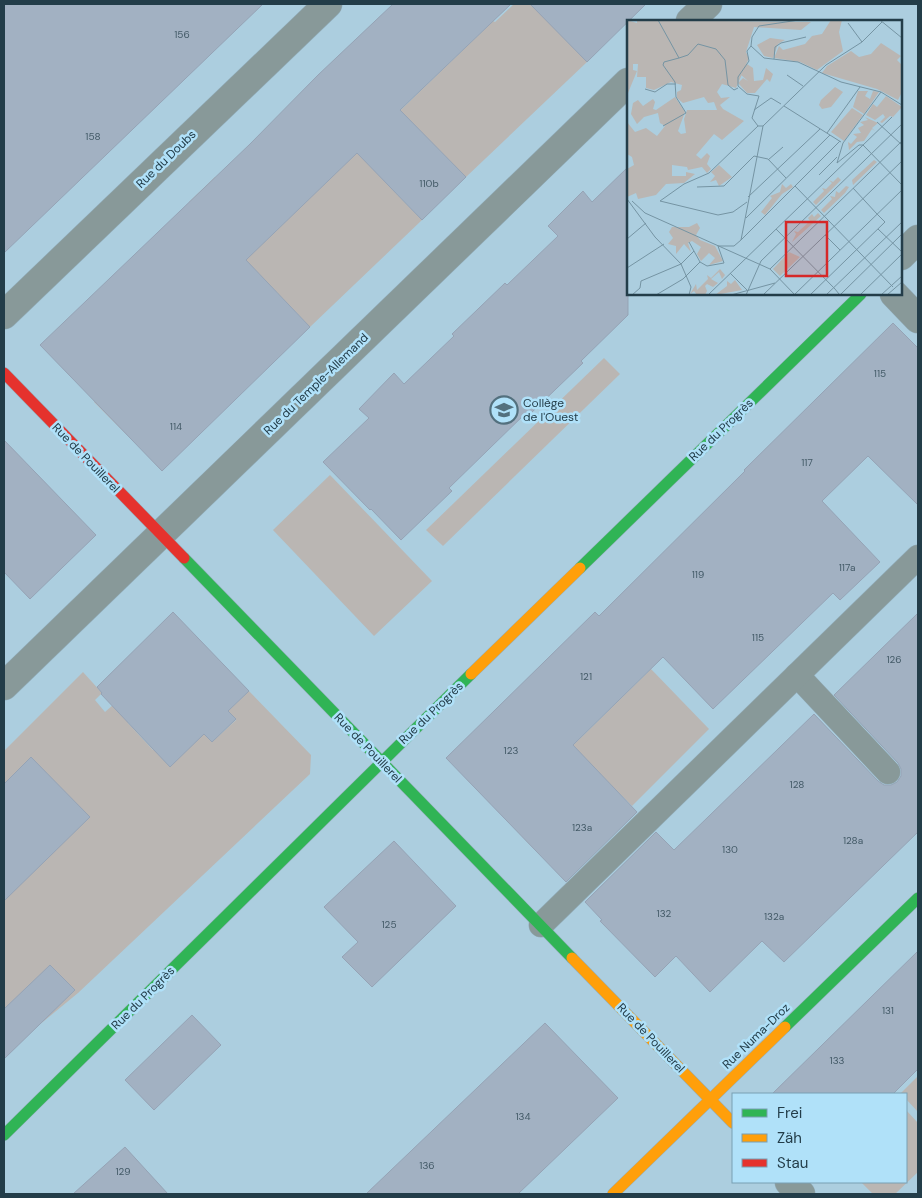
<svg xmlns="http://www.w3.org/2000/svg" width="922" height="1198" font-family="'DM Sans',sans-serif">
  <rect width="100%" height="100%" fill="#accedf"/>
  <g fill="#bab6b3">
    <path d="M514 4H596L563 36 587 62 466 177 436 147 392 189 422 220 310 327 256 271 131 439 94 402 243 258 189 202 215 177 271 235 493 21 495 22Z"/>
    <path d="M604 358 620 374 443 546 426 530Z"/>
    <path d="M330 475 432 581 374 636 273 530Z"/>
    <path d="M651 669 709 729 632 806 605 779 533 848 502 815Z"/>
    <path d="M83 672 102 693 95 700 105 712 114 704 130 721 128 723 153 750 204 734 212 742 236 720 228 711 249 691 311 755 310 774 78 993 33 1030 4 1059V751Z"/>
    <path d="M918 1076V1112L906 1099V1094L901 1093Z"/>
    <path d="M906 1110 918 1123V1172L895 1194H873L861 1182H906Z"/>
  </g>
  <g fill="#a2b1c2" stroke="#95a3b5">
    <path d="M4 4H263L4 253Z"/>
    <path d="M393 4H511L400 110 466 177 422 220 357 153 246 260 310 327 162 471 40 345 250 144 318 75Z"/>
    <path d="M530 4H646L587 62Z"/>
    <path d="M628 167V315L581 361 583 363 530 414 528 411 449 488 452 491 401 540 371 509 370 510 323 462 369 418 359 409 394 373 404 384 454 336 452 334 505 283 507 285 558 236 548 226 583 191 592 202Z"/>
    <path d="M893 323 918 348V505L868 456 822 501 880 562 840 600 833 593 713 709 663 657 573 745 637 812 566 882 446 758 595 612 599 616 745 471 744 470Z"/>
    <path d="M4 440 96 535 30 599 4 572Z"/>
    <path d="M173 612 249 691 228 711 236 719 212 742 204 734 170 767 101 694 102 693 97 687Z"/>
    <path d="M918 613V832L784 962 762 941 710 992 676 956 655 977 600 921 602 920 585 902 656 832 674 850 814 714 878 781 884 785H891L897 782 901 776V769L898 763 834 695Z"/>
    <path d="M31 757 90 817 4 901V784Z"/>
    <path d="M394 841 456 906 372 987 342 957 358 942 324 907Z"/>
    <path d="M918 951V1069L893 1094H772Z"/>
    <path d="M50 965 75 990 4 1059V1009Z"/>
    <path d="M192 1015 221 1045 154 1110 125 1080Z"/>
    <path d="M545 1023 618 1098 518 1194H366Z"/>
    <path d="M125 1147 168 1194H73Z"/>
  </g>
  <g fill="none" stroke-linecap="round" stroke-linejoin="round">
    <g stroke="#92adba" stroke-width="25">
      <g id="lane">
        <path d="M797 675 888 772"/>
        <path d="M541 925 918 557"/>
      </g>
    </g>
    <g stroke="#92adba" stroke-width="29">
      <g id="street">
        <path d="M690 21 708 4"/>
        <path d="M901 256 918 239"/>
        <path d="M894 294 918 319"/>
        <path d="M4 315 328 4"/>
        <path d="M4 686 628 82"/>
        <path d="M789 1182 801 1194"/>
      </g>
    </g>
    <g stroke="#92adba" stroke-width="12">
      <g id="fast">
        <path d="M184 558 572 958"/>
        <path d="M580 568 861 294"/>
        <path d="M785 1027 918 898"/>
        <path d="M4 1135 471 674"/>
      </g>
    </g>
    <g stroke="#92adba" stroke-width="12">
      <g id="slow">
        <path d="M471 674 580 568"/>
        <path d="M572 958 733 1123"/>
        <path d="M613 1194 785 1027"/>
      </g>
    </g>
    <g stroke="#92adba" stroke-width="12">
      <path id="jam" d="M4 373 184 558"/>
    </g>
    <use href="#lane" stroke="#899" stroke-width="24"/>
    <use href="#street" stroke="#899" stroke-width="28"/>
    <use href="#fast" stroke="#30b455" stroke-width="11"/>
    <use href="#slow" stroke="#ff9f0a" stroke-width="11"/>
    <use href="#jam" stroke="#e5322d" stroke-width="11"/>
  </g>
  <defs>
    <g id="school-ring" transform="scale(1.4375)"><circle r="9.5" fill="#b0e1f9" stroke="#53707e" stroke-width="1.5"/><path d="M0-5L7-2L0 1L-7-2ZM-4 1L0 2.5L4 1V4Q0 6-4 4Z" fill="#53707e"/></g>
  </defs>
  <g fill-rule="evenodd">
    <use href="#school-ring" x="504" y="410"/>
  </g>
  <g text-anchor="middle" dominant-baseline="central" stroke-width="5" stroke-linejoin="round" paint-order="stroke">
    <g font-size="10" fill="#435a67">
      <text x="182" y="34">156</text>
      <text x="93" y="136">158</text>
      <text x="429" y="183">110b</text>
      <text x="880" y="373">115</text>
      <text x="176" y="426">114</text>
      <text x="807" y="462">117</text>
      <text x="847" y="567">117a</text>
      <text x="698" y="574">119</text>
      <text x="758" y="637">115</text>
      <text x="894" y="659">126</text>
      <text x="586" y="676">121</text>
      <text x="511" y="750">123</text>
      <text x="797" y="784">128</text>
      <text x="582" y="827">123a</text>
      <text x="853" y="840">128a</text>
      <text x="730" y="849">130</text>
      <text x="664" y="913">132</text>
      <text x="774" y="916">132a</text>
      <text x="389" y="924">125</text>
      <text x="888" y="1010">131</text>
      <text x="837" y="1060">133</text>
      <text x="523" y="1116">134</text>
      <text x="427" y="1165">136</text>
      <text x="123" y="1171">129</text>
    </g>
    <g font-size="12" fill="#233d49" stroke="#b0e1f9">
      <text transform="translate(166 159) rotate(-44)">Rue du Doubs</text>
      <text transform="translate(316 384) rotate(-44)">Rue du Temple-Allemand</text>
      <text transform="translate(721 430) rotate(-44)">Rue du Progrès</text>
      <text transform="translate(86 458) rotate(46)">Rue de Pouillerel</text>
      <text transform="translate(431 713) rotate(-44)">Rue du Progrès</text>
      <text transform="translate(368 748) rotate(46)">Rue de Pouillerel</text>
      <text transform="translate(143 998) rotate(-45)">Rue du Progrès</text>
      <text transform="translate(756 1036) rotate(-44)">Rue Numa-Droz</text>
      <text transform="translate(651 1038) rotate(46)">Rue de Pouillerel</text>
    </g>
    <g font-size="12" fill="#233d49" stroke="#b0e1f9" text-anchor="start">
      <text x="523" y="403">Collège<tspan x="523" dy="14">de l'Ouest</tspan></text>
    </g>
  </g>
  <g transform="translate(627 20)">
    <rect width="275" height="275" fill="#accedf"/>
    <path d="M0 0 10 3V0L184 2 174 10 127 7 119 32 122 38 109 68 95 64 90 72 94 78 103 77 93 85 96 89 117 101 95 120 87 114 69 135 74 139 80 133 83 136 80 144 84 149 80 153 75 147 61 150 60 147 45 145V156H59V152L68 154 57 163 39 164 29 175 11 179 9 173 0 177V149L7 145 5 137 0 134V102L8 112 19 108 30 116 38 106 33 103 31 93 17 97 10 104 4 94 6 83 11 80 16 86 26 79 28 82 26 89 29 90 48 77 58 92 51 111 54 114 59 113 57 99 60 90H90L87 82 81 83 77 77 56 83 50 78V72L54 70 55 65 44 62 27 70 19 68V57H10L11 44H6V50L10 51 1 73ZM204 0H215L212 12 216 31 190 50 173 42 147 38 152 26 156 30 178 24 185 16 195 14ZM143 18 158 20 151 24 146 38 137 36 130 25ZM254 23 274 36 270 40 275 45V72L271 80 250 69 195 53 200 46 224 31 232 37 244 34ZM120 44 126 48 127 61 136 60 139 48 146 54 143 62 140 59 128 73H120L111 63 116 58 121 61 113 54ZM208 67 216 72 204 87 195 89 192 85 194 80ZM231 71H241L238 76 243 79 246 71 252 72 237 94 226 87ZM259 76 275 87 266 97 263 96 255 103 253 102 258 97 256 94 248 100 239 95 246 84 250 87ZM225 88 236 95 217 121 204 112ZM238 97 251 103 245 108 248 111 245 109 237 121 230 122 215 137 222 130 221 122 224 124 230 117 226 114 234 113 231 108 237 105 233 102 241 100ZM247 140 250 142 226 165 225 160ZM92 145 105 157 92 166 89 160 83 162 88 156 84 152ZM211 157 214 160 189 185 186 182 197 171 195 168 199 169 205 163 202 160 206 162ZM155 164 159 168 164 164 166 167 155 174 138 195 134 192 145 178 143 176 153 172ZM219 166 222 167 218 173 197 193 194 190 205 179 203 176 208 177 209 171 212 173ZM191 193 194 196 165 222 169 214 167 211 171 212 183 201 181 198 185 194 187 197ZM70 203 73 208 69 215 73 220 88 226 96 241 82 245 88 238 82 233 74 241 70 234 74 227 65 221 61 223 64 232 57 224 49 234V226L41 224 46 218 42 212 45 207H62ZM162 232 173 237 153 256 146 249ZM93 249 98 255 95 259 92 252 84 259 91 263 86 267 80 264 78 266 80 271 78 275H70L67 271 63 274 69 264 70 270 81 259 80 255 84 258ZM108 260 115 270 88 275 100 266V261L104 264Z" fill="#bab6b3"/>
    <path fill="none" stroke="#7594a3" stroke-width="1" d="M31 0 52 38 61 35 71 24 89 29 98 40 101 65 107 70 111 68M253 0 275 18M221 3 235 22M124 26 125 17 132 6 172 0M147 39 148 27 154 23 179 17M160 55 176 66M18 69 28 72 40 64H49M157 86 214 122M127 90 144 78 154 84M250 102 275 125M36 106 59 93 49 77 48 62 36 45 37 42 52 38M136 106H131L125 98 132 76 120 74 111 66V57L122 41 120 31 124 26 137 38 171 42 214 62 254 72 275 85M200 113 233 67M236 125H232L210 143 216 123 254 72M236 125 275 165M141 140 156 127M192 155 210 137M168 166 266 267M70 167 97 166 127 136 141 139 159 158M226 168 250 194M121 177 193 109M0 179 28 217 54 244 64 267 62 275M5 181 18 193 143 249 168 275M120 182 106 192 91 195 33 181 57 164 82 153 131 106M119 198 203 115M149 209 208 269 212 274 213 275 275 214M251 209 275 232M198 215 213 230M0 219 19 203M114 220 213 121M62 222 73 242M91 226H107L114 220 136 106 199 45 235 22 255 2M73 242 80 246 97 243 91 226M0 248 37 224M143 249 275 121M103 253 121 271M5 275 13 268 14 261 54 244 67 231M29 275 56 259 73 242M81 275 265 97M104 275 148 263M119 275 134 241 275 104M136 275 275 141M167 275 275 170M183 275 258 202 250 194M199 275 275 202M233 275 275 234M254 275 275 256M260 275 275 262"/>
    <path fill="#d62828" fill-opacity="0.15" stroke="#d62828" stroke-width="2.5" d="M159 202H200V256H159Z"/>
    <rect width="275" height="275" fill="none" stroke="#233d49" stroke-width="2.5"/>
  </g>
  <rect width="922" height="1198" fill="none" stroke="#233d49" stroke-width="10"/>
  <rect x="732" y="1093" width="175" height="90" fill="#b0e1f9" stroke="#789fb3"/>
  <rect x="742" y="1109" width="25" height="8" fill="#30b455" stroke="#789fb3"/>
  <text x="777" y="1118" font-size="15" fill="#233d49">Frei</text>
  <rect x="742" y="1134" width="25" height="8" fill="#ff9f0a" stroke="#789fb3"/>
  <text x="777" y="1143" font-size="15" fill="#233d49">Zäh</text>
  <rect x="742" y="1159" width="25" height="8" fill="#e5322d" stroke="#789fb3"/>
  <text x="777" y="1168" font-size="15" fill="#233d49">Stau</text>
</svg>
